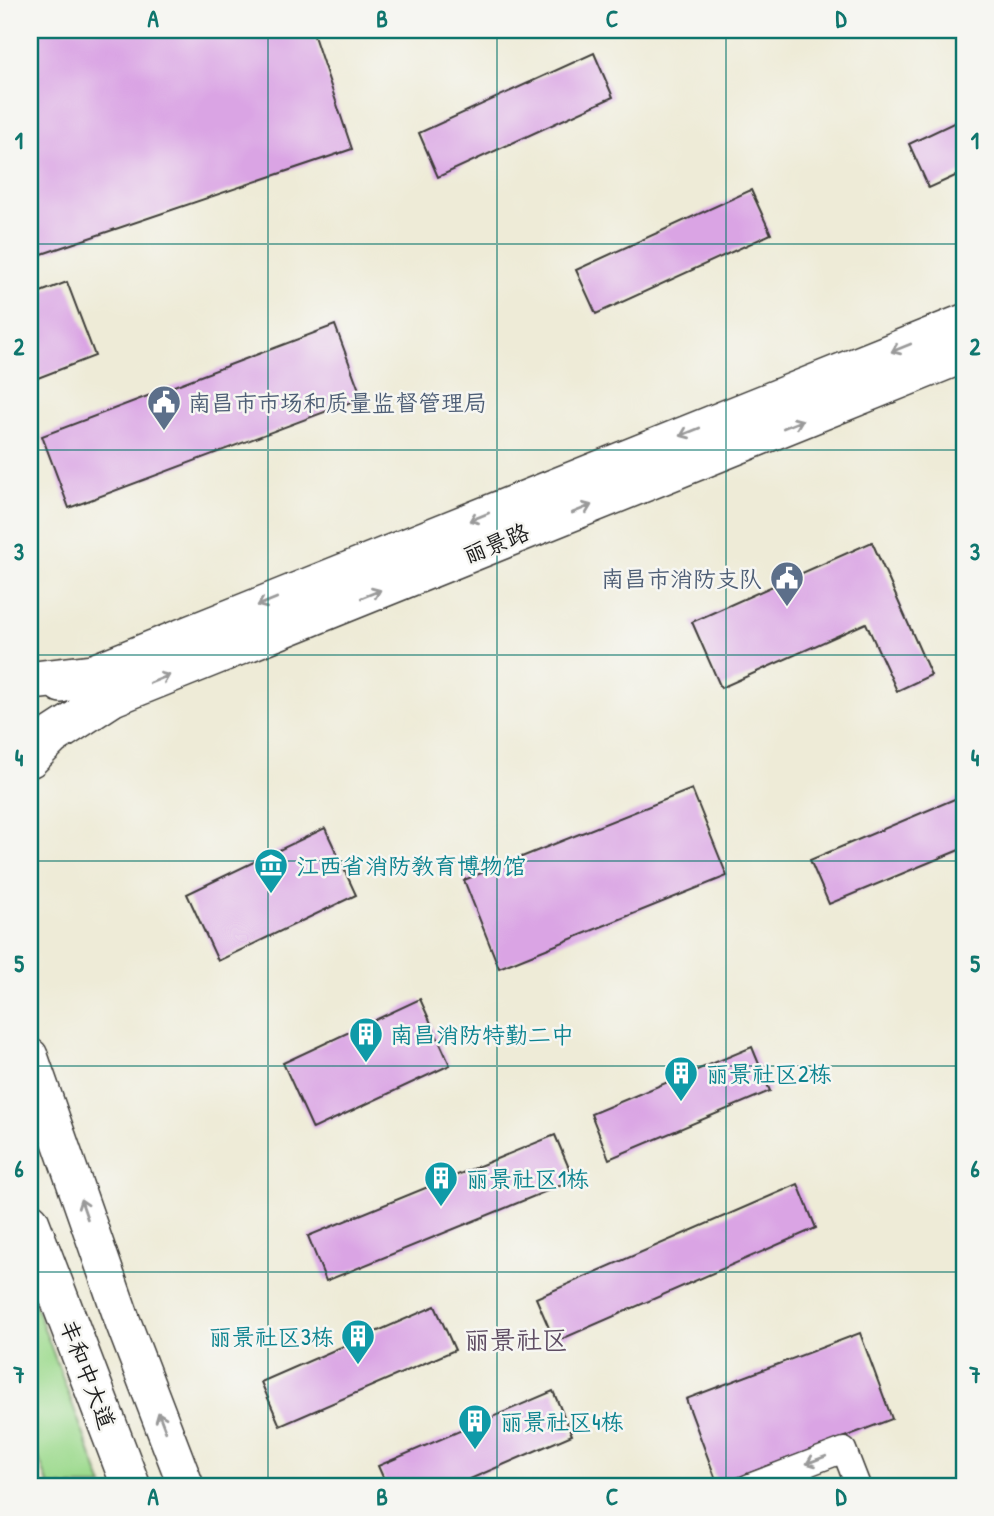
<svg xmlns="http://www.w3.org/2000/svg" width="994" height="1516" font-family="'Patrick Hand','LXGW WenKai TC',sans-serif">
  <rect width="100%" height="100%" fill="#f6f6f2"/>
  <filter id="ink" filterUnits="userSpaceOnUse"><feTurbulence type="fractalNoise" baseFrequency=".0143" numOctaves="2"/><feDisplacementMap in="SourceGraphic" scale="14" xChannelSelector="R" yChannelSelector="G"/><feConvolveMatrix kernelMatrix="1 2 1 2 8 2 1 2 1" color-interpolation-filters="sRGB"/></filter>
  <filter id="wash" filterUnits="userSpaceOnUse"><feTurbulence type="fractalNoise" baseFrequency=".00686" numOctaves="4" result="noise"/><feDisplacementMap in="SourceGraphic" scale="28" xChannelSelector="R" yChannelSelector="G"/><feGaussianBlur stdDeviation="1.57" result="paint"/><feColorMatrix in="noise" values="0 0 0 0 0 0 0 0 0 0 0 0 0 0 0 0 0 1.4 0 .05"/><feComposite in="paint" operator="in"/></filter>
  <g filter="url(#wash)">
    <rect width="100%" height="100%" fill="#eeebd7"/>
    <path fill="#9dda8e" stroke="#5c7b55" stroke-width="2" d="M30 1291 103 1486H49L30 1434Z"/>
    <g id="blocks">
      <g fill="#daa4e4">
        <path d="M30 30H312L352 149 30 258Z"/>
        <path d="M594 53 613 97 438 177 419 133Z"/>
        <path d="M964 118V172L929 188 909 144Z"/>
        <path d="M751 190 771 234 596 314 576 270Z"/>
        <path d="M67 282 95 356 30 381V296Z"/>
        <path d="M335 325 362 398 69 508 42 436Z"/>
        <path d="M872 542 931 675 897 691 866 623 721 688 692 622Z"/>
        <path d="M692 789 727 876 499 968 464 880Z"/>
        <path d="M964 795V848L829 904 810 860Z"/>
        <path d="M325 828 356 895 218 961 187 894Z"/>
        <path d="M420 999 450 1065 313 1129 283 1063Z"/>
        <path d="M752 1047 770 1091 609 1159 591 1114Z"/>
        <path d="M555 1135 574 1180 326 1281 308 1236Z"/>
        <path d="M798 1184 816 1228 555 1342 536 1298Z"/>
        <path d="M435 1306 455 1350 280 1426 261 1382Z"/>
        <path d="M860 1333 892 1419 718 1485 686 1399Z"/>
        <path d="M553 1391 572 1435 454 1486H387L378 1466Z"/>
      </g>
    </g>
  </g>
  <g filter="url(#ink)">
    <use href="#blocks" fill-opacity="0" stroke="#3c3b38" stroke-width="2"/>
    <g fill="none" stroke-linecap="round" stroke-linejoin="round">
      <g stroke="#3c3b38" stroke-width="27">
        <path id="street" d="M750 1486 844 1450 858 1486"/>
      </g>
      <g stroke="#3c3b38" stroke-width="38">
        <g id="secondary">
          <path d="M61 685 964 322"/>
          <path d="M84 710 964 355"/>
          <path d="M30 1056 123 1322 186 1486"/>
        </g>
      </g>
      <g stroke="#3c3b38" stroke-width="41">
        <g id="primary">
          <path d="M30 681 88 674"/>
          <path d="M30 758 52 736 109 699"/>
          <path d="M30 1222 131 1486"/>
        </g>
      </g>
      <use href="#street" stroke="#fff" stroke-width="24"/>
      <use href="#secondary" stroke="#fff" stroke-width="35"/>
      <use href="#primary" stroke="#fff" stroke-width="38"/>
    </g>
    <defs><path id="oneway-shaft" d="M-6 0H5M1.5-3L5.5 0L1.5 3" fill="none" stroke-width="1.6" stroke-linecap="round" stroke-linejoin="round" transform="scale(1.75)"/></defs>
    <g stroke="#999">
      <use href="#oneway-shaft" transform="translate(901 348) rotate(158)"/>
      <use href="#oneway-shaft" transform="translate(793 424) rotate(-22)"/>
      <use href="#oneway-shaft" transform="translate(690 432) rotate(158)"/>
      <use href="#oneway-shaft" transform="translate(582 509) rotate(-22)"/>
      <use href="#oneway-shaft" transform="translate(479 517) rotate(158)"/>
      <use href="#oneway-shaft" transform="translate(371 594) rotate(-22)"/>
      <use href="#oneway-shaft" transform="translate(267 602) rotate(158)"/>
      <use href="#oneway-shaft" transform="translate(160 679) rotate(-22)"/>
      <use href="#oneway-shaft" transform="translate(84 1209) rotate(-109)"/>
      <use href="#oneway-shaft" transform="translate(162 1422) rotate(-111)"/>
      <use href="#oneway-shaft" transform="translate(816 1460) rotate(159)"/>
    </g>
  </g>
  <path fill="none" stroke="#0f766e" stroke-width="2" stroke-opacity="0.55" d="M268 30V1486M497 30V1486M726 30V1486M30 244H964M30 450H964M30 655H964M30 861H964M30 1066H964M30 1272H964"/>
  <defs>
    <g id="civic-pin" transform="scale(1.75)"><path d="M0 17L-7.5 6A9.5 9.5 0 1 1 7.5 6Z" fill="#5c6f8a" stroke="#f6f6f2"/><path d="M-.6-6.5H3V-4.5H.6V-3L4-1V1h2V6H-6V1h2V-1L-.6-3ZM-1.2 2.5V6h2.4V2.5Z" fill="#fff"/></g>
    <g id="museum-pin" transform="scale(1.75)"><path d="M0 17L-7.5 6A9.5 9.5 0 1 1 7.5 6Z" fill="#0f9aa8" stroke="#f6f6f2"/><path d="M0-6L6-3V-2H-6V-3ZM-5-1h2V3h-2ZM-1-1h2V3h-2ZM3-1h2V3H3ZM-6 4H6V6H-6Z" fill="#fff"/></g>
    <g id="building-pin" transform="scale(1.75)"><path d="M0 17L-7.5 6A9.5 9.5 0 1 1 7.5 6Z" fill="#0f9aa8" stroke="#f6f6f2"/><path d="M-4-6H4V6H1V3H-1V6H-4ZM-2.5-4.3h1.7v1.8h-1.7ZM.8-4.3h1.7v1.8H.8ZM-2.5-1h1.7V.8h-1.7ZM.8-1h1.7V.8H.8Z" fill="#fff"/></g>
  </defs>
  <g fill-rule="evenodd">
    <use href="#civic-pin" x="164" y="402"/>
    <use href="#civic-pin" x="787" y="578"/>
    <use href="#museum-pin" x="271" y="865"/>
    <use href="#building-pin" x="366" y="1034"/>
    <use href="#building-pin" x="681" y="1073"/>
    <use href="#building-pin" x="441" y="1178"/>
    <use href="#building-pin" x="358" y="1336"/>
    <use href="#building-pin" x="475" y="1421"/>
  </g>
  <g text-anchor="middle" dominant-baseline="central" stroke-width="5" stroke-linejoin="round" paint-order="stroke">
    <g font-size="23" fill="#4e5e75" stroke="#f6f6f2" text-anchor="start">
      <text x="188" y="402">南昌市市场和质量监督管理局</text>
      <text x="762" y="578" text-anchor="end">南昌市消防支队</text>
    </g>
    <g font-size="23" fill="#1c1c1c" stroke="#f6f6f2">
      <text transform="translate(496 543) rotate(-22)">丽景路</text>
      <text transform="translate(88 1374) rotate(69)">丰和中大道</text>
    </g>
    <g font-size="23" fill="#0d838f" stroke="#f6f6f2" text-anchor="start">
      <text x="296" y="865">江西省消防教育博物馆</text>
      <text x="390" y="1034">南昌消防特勤二中</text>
      <text x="706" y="1073">丽景社区2栋</text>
      <text x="466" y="1178">丽景社区1栋</text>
      <text x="334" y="1336" text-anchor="end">丽景社区3栋</text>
      <text x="500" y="1421">丽景社区4栋</text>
    </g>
    <g font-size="26" fill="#5e4c62" stroke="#f6f6f2">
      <text x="516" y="1339">丽景社区</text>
    </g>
  </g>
  <rect width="994" height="1516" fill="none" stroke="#f6f6f2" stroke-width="77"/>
  <rect x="38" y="38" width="918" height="1440" fill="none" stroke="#0f766e" stroke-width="2.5"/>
  <g font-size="23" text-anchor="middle" font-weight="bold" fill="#0f766e">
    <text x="153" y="27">A</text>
    <text x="382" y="27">B</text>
    <text x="612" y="27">C</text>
    <text x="841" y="27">D</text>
    <text x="19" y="149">1</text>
    <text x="975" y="149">1</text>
    <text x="19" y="355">2</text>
    <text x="975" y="355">2</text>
    <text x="19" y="560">3</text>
    <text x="975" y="560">3</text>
    <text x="19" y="766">4</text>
    <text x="975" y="766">4</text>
    <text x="19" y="972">5</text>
    <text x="975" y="972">5</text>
    <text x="19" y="1177">6</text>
    <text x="975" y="1177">6</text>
    <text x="19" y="1383">7</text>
    <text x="975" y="1383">7</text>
    <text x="153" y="1505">A</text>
    <text x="382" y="1505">B</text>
    <text x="612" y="1505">C</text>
    <text x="841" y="1505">D</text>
  </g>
</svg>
